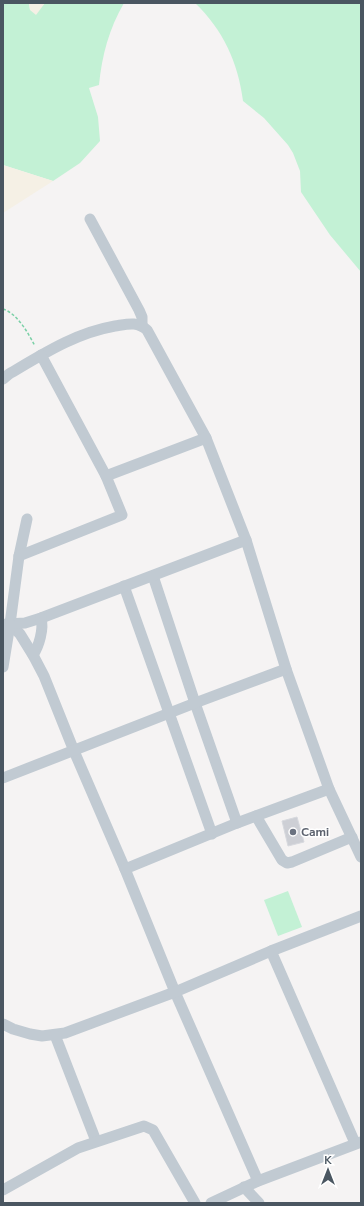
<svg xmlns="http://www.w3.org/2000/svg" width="364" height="1206" font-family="'Nunito Sans',sans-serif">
  <rect width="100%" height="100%" fill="#f5f3f3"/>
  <g fill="#c3f1d5">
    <path d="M3 3H29L30 10 41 7 45 3H124C109 29 102 55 99 85L89 88 98 117 100 141 80 163 53 181 3 165Z"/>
    <path d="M195 3H361V272L330 235 301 192 300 171 293 153 288 145 264 118 243 101C238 62 223 30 195 3Z"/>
    <path d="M288 891 302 927 278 936 264 900Z"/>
  </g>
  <g fill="#f5f0e5">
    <path d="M29 3H45L36 15 30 10Z"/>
    <path d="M3 165 53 181 3 213Z"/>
  </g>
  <path fill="#cdcfd5" stroke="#d7d9de" d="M297 817 304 842 288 846 282 821Z"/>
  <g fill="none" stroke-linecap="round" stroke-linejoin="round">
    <path stroke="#7ad0a6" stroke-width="1.5" stroke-dasharray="3 2" stroke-linecap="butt" d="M3 309C18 314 28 333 35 346"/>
    <g stroke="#c1cad2" stroke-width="11">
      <path d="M90 219 139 310 142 317V326"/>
      <path d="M3 379 9 374C43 354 75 333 115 326 128 324 137 321 147 330L206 438 246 540 286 669 329 789 361 857"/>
      <path d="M106 476 206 438"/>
      <path d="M27 519 19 556 10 624 20 634 33 655 44 676 74 751 125 869 175 992 258 1181"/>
      <path d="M19 556 122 515 106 476 41 355"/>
      <path d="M153 576 195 703 237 823"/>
      <path d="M124 586 212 834"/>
      <path d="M6 624 25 623 41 618 246 540"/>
      <path d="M33 655C39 646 44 629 41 618"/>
      <path d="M3 667 10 624"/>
      <path d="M3 778 195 703 286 669"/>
      <path d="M256 816 282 860 287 863 292 862 352 837"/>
      <path d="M125 869 237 823 329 789"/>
      <path d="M271 951 355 1143"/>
      <path d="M3 1024 13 1029 30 1034 42 1036 65 1033 175 992 271 951 361 916"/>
      <path d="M55 1035 96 1141"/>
      <path d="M244 1187 259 1203"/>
      <path d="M3 1190 78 1148 144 1126 153 1130 195 1203"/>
      <path d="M211 1203 258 1181 361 1142"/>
    </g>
  </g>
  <circle fill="#6b7280" stroke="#fff" stroke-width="1.5" cx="293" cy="832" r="4"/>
  <g text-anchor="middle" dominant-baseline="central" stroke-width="3" stroke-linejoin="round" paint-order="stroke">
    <g font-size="12" font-weight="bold" fill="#5b616d" stroke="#fff" text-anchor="start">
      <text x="301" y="832">Cami</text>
    </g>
  </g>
  <rect width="364" height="1206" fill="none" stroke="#4a5661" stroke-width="8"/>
  <g transform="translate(328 1170)" stroke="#ffffff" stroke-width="3" paint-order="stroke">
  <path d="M0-3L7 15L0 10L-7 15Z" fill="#4a5661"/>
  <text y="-6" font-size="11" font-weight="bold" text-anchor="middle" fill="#4a5661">K</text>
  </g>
</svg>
